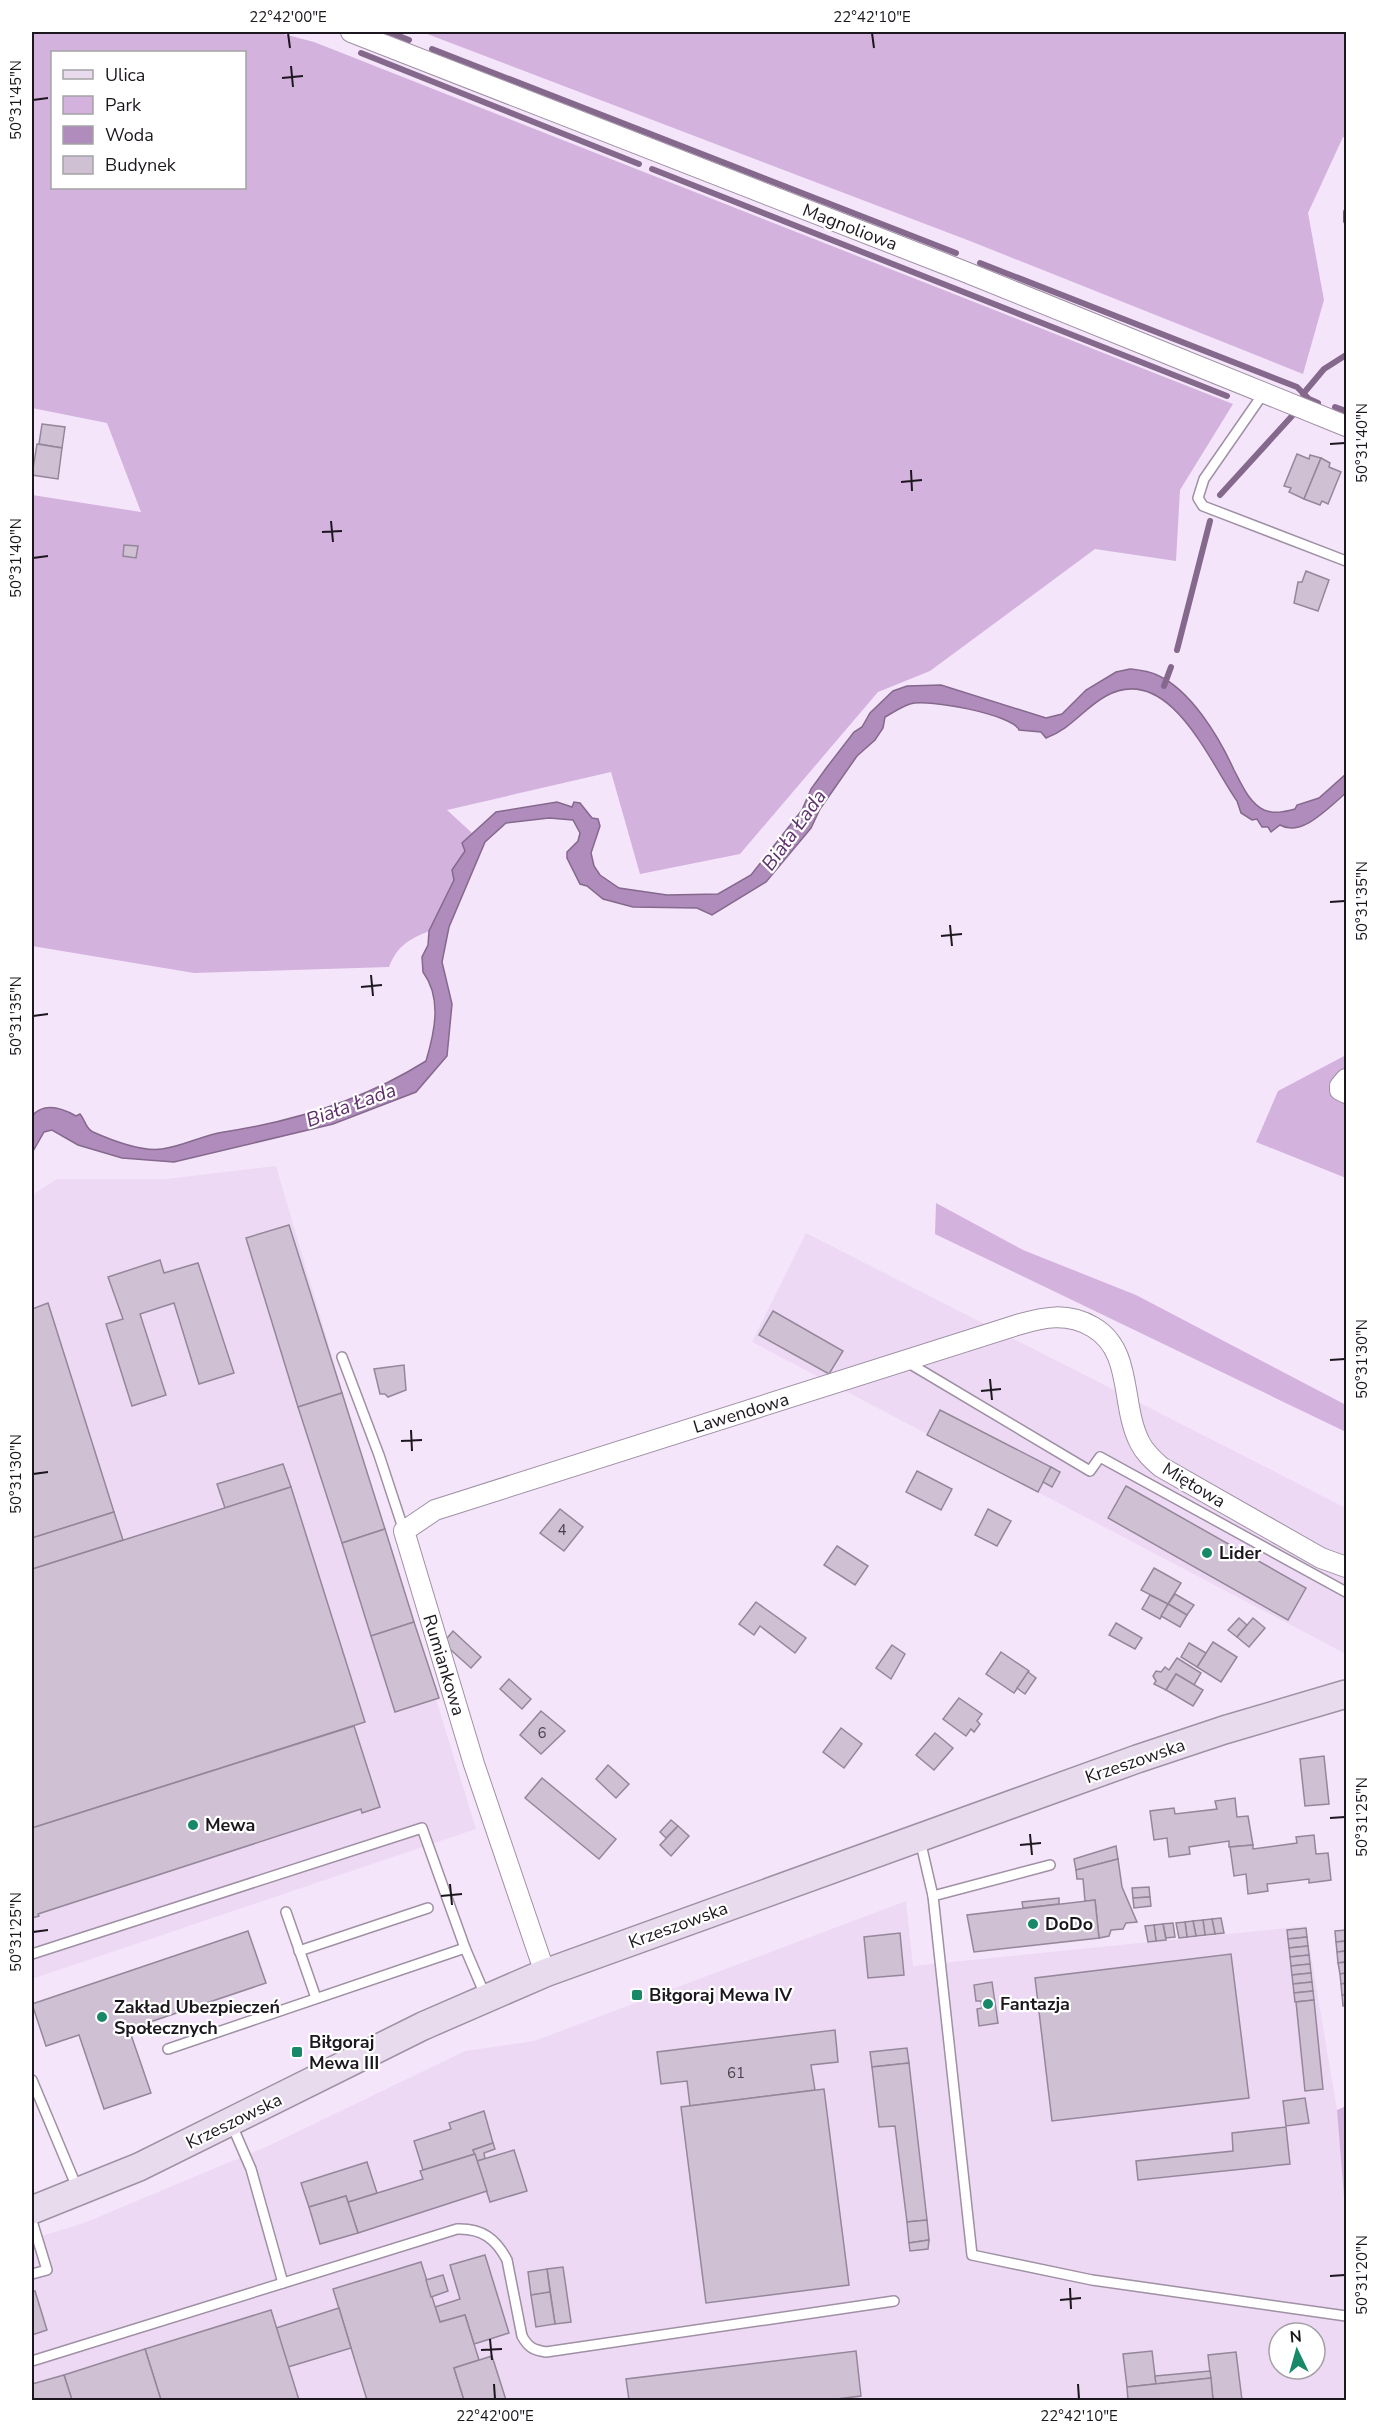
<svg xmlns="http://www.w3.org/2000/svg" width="1378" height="2432" font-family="'Nunito Sans',sans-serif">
  <rect width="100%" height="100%" fill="#f5e5fa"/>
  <g fill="#edd9f4" fill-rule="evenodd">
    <path d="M276 1166 362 1458 476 1829 32 1979V1195L57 1179H166Z"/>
    <path d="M806 1233 1346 1508V1654L752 1342Z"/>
    <path d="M906 1901 913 1966 1306 1926 1337 2110 1346 2222V2400H32V2239L84 2223 268 2146 465 2051 534 2041ZM1279 2333H1315V2369H1279Z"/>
  </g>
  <g fill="#d3b2de" fill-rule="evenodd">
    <path d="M32 32H276L314 42 1233 404 1180 490 1176 561 1095 549 930 671 878 692 740 854 640 874 611 772 447 810 472 833 462 843 465 850 452 870 454 879 429 931C408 940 398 945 389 967L194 973 32 946V495L141 512 107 423 32 408ZM52 52H244V188H52Z"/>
    <path d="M422 32H1346V138L1343 137 1308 213 1324 300 1303 374 970 241Z"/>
    <path d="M1346 1055V1178L1256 1142 1278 1091Z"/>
    <path d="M936 1203 1023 1250 1136 1295 1346 1405V1432L935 1234Z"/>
    <path d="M1346 2106V2222L1337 2110Z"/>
  </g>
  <path fill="#b08cbc" stroke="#84698d" stroke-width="1.5" d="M1130 669C1139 670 1149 671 1157 675 1191 690 1219 737 1234 770 1241 783 1249 803 1264 810 1274 814 1284 812 1295 809L1297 805 1319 798 1346 774V793C1330 806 1302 838 1280 825L1271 832 1268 827H1262L1257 819 1252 820 1241 813 1237 801C1210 763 1169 661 1106 696 1084 708 1071 729 1046 738L1041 732 1019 730C1014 715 927 698 910 704 901 707 892 713 885 717L883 728 875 740 857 756 820 809 811 828 766 882 712 915 697 908 633 907 603 899 587 886 580 884 567 858V852L578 841 580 833 573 820 549 818 506 823 485 842 449 927 442 962 452 1004 447 1056 416 1092 333 1124 174 1162 122 1158 78 1145 52 1130 44 1132 32 1153V1116C44 1102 62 1108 76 1116L80 1114C85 1119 85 1128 93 1132 111 1140 141 1152 162 1149 184 1146 203 1135 224 1132 296 1121 364 1100 426 1061 435 1031 442 998 423 972L422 957 428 945 429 931 454 880 452 870 465 851 462 843 496 812 557 802 572 807 574 802 580 803 592 818 598 819 600 826 591 853 594 866 600 875 619 888 667 895 718 894 751 875 802 810 811 789 827 767 854 732 862 727 870 713 893 691 907 686 941 685 1046 718 1062 714 1086 690 1116 672Z"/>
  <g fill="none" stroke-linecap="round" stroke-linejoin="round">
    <g stroke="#84698d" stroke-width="6">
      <path d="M389 32 409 40"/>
      <path d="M432 49 956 253"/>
      <path d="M361 53 639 164"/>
      <path d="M652 169 1227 396"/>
      <path d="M1346 212V221"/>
      <path d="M980 263 1297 387 1309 399 1318 403"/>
      <path d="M1303 394 1324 369 1346 355"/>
      <path d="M1335 407 1346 411"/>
      <path d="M1220 495 1292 416"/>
      <path d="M1177 650 1210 521"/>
      <path d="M1164 686 1171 667"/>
    </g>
  </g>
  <g fill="#cfc0d4" stroke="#95879a" stroke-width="1.5">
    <path d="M42 424 65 427 62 448 39 444Z"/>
    <path d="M37 444 62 448 58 479 32 475Z"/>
    <path d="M1297 454 1309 459 1310 455 1321 458 1304 499 1289 492 1291 488 1284 486Z"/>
    <path d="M1321 458 1330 463 1329 467 1341 472 1328 504 1322 501 1320 505 1304 499Z"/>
    <path d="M124 545 138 546 136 558 123 556Z"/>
    <path d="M1306 571 1329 580 1318 611 1294 603 1298 582H1302Z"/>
    <path d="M289 1225 342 1393 298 1407 246 1238Z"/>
    <path d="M160 1260 164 1273 198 1263 234 1373 199 1384 174 1303 140 1314 166 1395 132 1406 106 1324 123 1319 108 1277Z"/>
    <path d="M48 1303 114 1512 32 1538V1309Z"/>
    <path d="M773 1311 843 1351 829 1374 759 1335Z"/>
    <path d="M404 1365 406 1390 388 1397 385 1394H380L374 1369Z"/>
    <path d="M342 1393 385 1529 342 1543 298 1407Z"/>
    <path d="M940 1410 1051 1467 1038 1492 927 1435Z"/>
    <path d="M283 1464 291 1487 225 1508 217 1484Z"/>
    <path d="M1051 1467 1060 1472 1052 1487 1043 1482Z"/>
    <path d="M917 1471 952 1489 941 1510 906 1492Z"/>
    <path d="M1126 1486 1306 1588 1288 1620 1108 1518Z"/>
    <path d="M291 1487 365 1722 32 1828V1569Z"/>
    <path d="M560 1509 583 1527 564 1551 540 1533Z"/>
    <path d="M988 1509 1011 1521 997 1546 975 1535Z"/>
    <path d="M114 1512 123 1540 32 1569V1538Z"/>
    <path d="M385 1529 414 1622 371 1636 342 1543Z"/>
    <path d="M837 1546 868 1566 855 1585 824 1565Z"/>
    <path d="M1154 1568 1181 1583 1168 1604 1141 1590Z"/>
    <path d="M1175 1594 1194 1605 1187 1615 1168 1604Z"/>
    <path d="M1150 1595 1168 1604 1160 1619 1142 1609Z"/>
    <path d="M756 1602 806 1638 795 1653 760 1626 754 1635 739 1624Z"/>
    <path d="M1168 1604 1187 1615 1180 1627 1161 1616Z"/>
    <path d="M1239 1618 1247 1625 1237 1637 1228 1630Z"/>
    <path d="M1253 1618 1265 1628 1249 1647 1237 1637Z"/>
    <path d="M414 1622 439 1698 395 1712 371 1636Z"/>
    <path d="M1116 1623 1142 1638 1135 1649 1109 1635Z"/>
    <path d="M453 1631 481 1657 471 1668 443 1643Z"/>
    <path d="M1213 1642 1237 1657 1221 1682 1197 1667Z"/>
    <path d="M1189 1643 1206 1653 1197 1667 1181 1657Z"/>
    <path d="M892 1645 905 1654 891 1679 876 1668Z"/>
    <path d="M1001 1652 1029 1671 1014 1693 986 1674Z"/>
    <path d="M1177 1658 1201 1673 1194 1685 1176 1674 1166 1690 1154 1684 1156 1681 1153 1676 1156 1671 1161 1672 1165 1667 1169 1670Z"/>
    <path d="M1028 1672 1036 1678 1025 1694 1017 1688Z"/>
    <path d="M1176 1674 1203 1690 1193 1706 1166 1690Z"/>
    <path d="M509 1679 531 1699 522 1709 500 1689Z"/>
    <path d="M959 1698 982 1714 977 1721 980 1724 974 1732 971 1729 966 1736 943 1719Z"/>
    <path d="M541 1711 565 1731 541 1754 520 1735Z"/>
    <path d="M354 1726 380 1807 362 1813 361 1809 38 1914 39 1916 32 1918V1828Z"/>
    <path d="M841 1728 862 1744 844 1768 823 1752Z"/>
    <path d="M935 1733 953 1748 934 1770 916 1755Z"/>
    <path d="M1324 1756 1329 1804 1305 1806 1300 1759Z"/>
    <path d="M608 1765 629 1784 616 1798 596 1779Z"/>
    <path d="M542 1778 616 1839 599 1859 525 1798Z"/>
    <path d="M1235 1798 1237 1817 1248 1816 1253 1845 1229 1847V1841L1189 1847 1190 1854 1169 1857 1167 1838 1154 1840 1150 1811 1174 1808 1175 1814 1217 1809 1215 1801Z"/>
    <path d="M671 1820 678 1826 666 1838 660 1832Z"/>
    <path d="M678 1826 689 1836 671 1856 660 1845Z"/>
    <path d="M1314 1835 1316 1854 1328 1853 1331 1880 1309 1883V1879L1267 1884 1268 1891 1248 1894 1246 1874 1234 1876 1230 1847 1253 1845V1849L1297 1843 1296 1837Z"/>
    <path d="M1116 1846 1118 1859 1076 1870 1074 1859Z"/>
    <path d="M1118 1859 1122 1887 1137 1922 1126 1923 1123 1929 1111 1930 1109 1936 1099 1938 1095 1900 1085 1901 1083 1879H1077L1076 1870Z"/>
    <path d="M1149 1887 1150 1897 1133 1898 1132 1888Z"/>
    <path d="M1150 1897 1151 1906 1134 1908 1133 1898Z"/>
    <path d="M1059 1898V1904L1023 1908 1022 1902Z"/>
    <path d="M1095 1900 1099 1938 974 1952 967 1915Z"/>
    <path d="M1221 1918 1224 1933 1215 1934 1212 1919Z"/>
    <path d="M1212 1919 1215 1934 1205 1935 1203 1920Z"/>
    <path d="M1203 1920 1205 1935 1196 1936 1193 1921Z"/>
    <path d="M1193 1921 1196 1936 1187 1937 1185 1922Z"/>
    <path d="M1185 1922 1187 1937 1179 1938 1176 1923Z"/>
    <path d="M1173 1923 1175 1937 1166 1938 1163 1924Z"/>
    <path d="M1163 1924 1166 1940 1156 1941 1154 1925Z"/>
    <path d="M1154 1925 1156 1941 1148 1942 1145 1926Z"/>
    <path d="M1306 1928 1307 1937 1288 1939 1287 1930Z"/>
    <path d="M1346 1930V1941L1336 1942 1335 1931Z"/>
    <path d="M248 1931 266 1983 129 2029 151 2093 104 2109 79 2035 46 2046 32 2004Z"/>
    <path d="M900 1933 904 1975 868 1978 864 1937Z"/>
    <path d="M1307 1937 1308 1946 1289 1948 1288 1939Z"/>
    <path d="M1346 1941V1951L1337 1952 1336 1942Z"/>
    <path d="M1308 1946 1309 1955 1290 1957 1289 1948Z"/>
    <path d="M1346 1951V1962L1338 1963 1337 1952Z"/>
    <path d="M1231 1954 1249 2098 1052 2121 1035 1978Z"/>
    <path d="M1309 1955 1310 1964 1291 1966 1290 1957Z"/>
    <path d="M1346 1962V1973L1340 1974 1338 1963Z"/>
    <path d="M1310 1964 1311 1973 1292 1975 1291 1966Z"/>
    <path d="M1311 1973 1312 1982 1293 1984 1292 1975Z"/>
    <path d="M1346 1973V1983L1341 1984 1340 1974Z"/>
    <path d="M992 1982 998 2023 979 2026 977 2009 982 2008 981 2001H976L974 1985Z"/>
    <path d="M1312 1982 1313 1991 1294 1993 1293 1984Z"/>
    <path d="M1346 1983V1995H1342L1341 1984Z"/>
    <path d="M1313 1991 1314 2000 1295 2002 1294 1993Z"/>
    <path d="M1342 1995H1346V2005L1343 2006Z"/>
    <path d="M1314 2000 1323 2089 1305 2091 1296 2002Z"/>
    <path d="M835 2030 838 2062 811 2065 815 2090 690 2106 687 2081 661 2084 657 2052Z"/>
    <path d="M907 2048 909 2063 872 2067 870 2052Z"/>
    <path d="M909 2063 927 2220 907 2222 895 2126 879 2127 872 2067Z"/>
    <path d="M824 2089 849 2285 706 2303 681 2107Z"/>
    <path d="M1305 2098 1309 2123 1286 2126 1283 2101Z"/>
    <path d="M484 2111 493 2143 473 2150 475 2154 423 2170 414 2141 451 2129 449 2123Z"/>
    <path d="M1286 2127 1290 2164 1138 2180 1136 2161 1233 2151 1232 2133Z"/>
    <path d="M493 2143 495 2149 484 2153 485 2159 477 2161 473 2150Z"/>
    <path d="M514 2150 527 2191 490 2202 477 2161Z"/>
    <path d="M475 2154 487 2191 358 2233 348 2202 423 2179 420 2171Z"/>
    <path d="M367 2162 377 2193 348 2202 346 2196 309 2207 301 2183Z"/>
    <path d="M346 2196 358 2233 320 2244 309 2207Z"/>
    <path d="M927 2220 929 2240 909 2243 907 2222Z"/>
    <path d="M929 2240 928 2249 910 2251 909 2243Z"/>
    <path d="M485 2255 509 2333 474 2344 465 2315 440 2322 435 2307 460 2299 450 2265Z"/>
    <path d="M421 2262 440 2322 465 2315 479 2360 454 2368 464 2400H367L333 2289Z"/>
    <path d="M563 2267 571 2322 555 2324 547 2269Z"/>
    <path d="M547 2269 550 2292 531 2295 528 2272Z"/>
    <path d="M443 2275 448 2291 431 2297 426 2280Z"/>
    <path d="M35 2291 47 2330 32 2335V2292Z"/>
    <path d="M550 2292 555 2324 536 2327 531 2295Z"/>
    <path d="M339 2308 351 2348 288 2367 276 2328Z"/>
    <path d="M271 2310 299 2400H161L145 2349Z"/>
    <path d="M145 2349 161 2400H72L64 2375Z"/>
    <path d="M856 2351 861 2396 828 2400H629L626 2379Z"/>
    <path d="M1152 2351 1156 2384 1127 2387 1123 2354Z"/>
    <path d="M1236 2352 1242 2400H1213L1208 2355Z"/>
    <path d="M492 2356 506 2400H464L454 2368Z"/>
    <path d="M1210 2371 1211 2378 1156 2384 1155 2376Z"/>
    <path d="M64 2375 72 2400H32V2384Z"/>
    <path d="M1211 2378 1213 2400H1128L1127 2387Z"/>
  </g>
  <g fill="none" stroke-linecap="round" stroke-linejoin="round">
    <g stroke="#9f90a4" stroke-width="12">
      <g id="lane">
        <path d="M1263 394 1204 479 1198 498 1203 506 1346 561"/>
        <path d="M342 1357 379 1455 404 1531"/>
        <path d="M907 1362 1090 1471 1100 1457 1346 1592"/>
        <path d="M920 1840 933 1896 972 2255 1092 2280 1346 2316"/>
        <path d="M933 1896 1050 1865"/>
        <path d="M286 1912 316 1998"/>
        <path d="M299 1951 428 1908"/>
        <path d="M32 1954 422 1828 465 1948 485 1995"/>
        <path d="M168 2049 465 1948"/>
        <path d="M32 2080 78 2190"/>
        <path d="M231 2123 251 2169 283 2283"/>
        <path d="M32 2221 47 2270 32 2274"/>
        <path d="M32 2361 457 2229C482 2228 496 2239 507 2260L522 2336C528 2347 533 2350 546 2352L894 2301"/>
      </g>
    </g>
    <g stroke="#9f90a4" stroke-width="22">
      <g id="street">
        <path d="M351 32 963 271 1346 426"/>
        <path d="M1346 1079 1340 1086V1090L1346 1093"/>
        <path d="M545 1973 474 1764 404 1531 435 1510 1017 1325C1044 1317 1067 1312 1093 1327 1134 1351 1120 1405 1140 1443 1145 1453 1153 1460 1161 1467L1321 1558 1346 1567"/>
      </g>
    </g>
    <g stroke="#9f90a4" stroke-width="30">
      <path id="secondary" d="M32 2210 139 2167 423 2026 545 1973 1137 1759 1224 1730 1346 1694"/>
    </g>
    <use href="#lane" stroke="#fff" stroke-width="9"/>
    <use href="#street" stroke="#fff" stroke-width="20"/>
    <use href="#secondary" stroke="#e9dbee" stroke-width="27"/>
  </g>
  <path fill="none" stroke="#1c171e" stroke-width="2" d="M288 33 290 48M872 33 874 48M291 66 293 87M282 78 303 76M33 100 48 98M1330 444 1345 443M911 470 912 491M901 482 922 480M331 521 333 542M322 532 342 531M33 558 48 556M1330 902 1345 901M950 925 952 946M941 936 962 934M371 975 373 996M361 987 382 985M33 1016 48 1014M1330 1360 1345 1359M990 1379 992 1400M981 1391 1001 1389M411 1430 412 1451M401 1441 422 1440M33 1474 48 1472M1330 1818 1345 1817M1030 1834 1032 1855M1020 1845 1041 1843M450 1884 452 1905M441 1896 462 1894M33 1932 48 1930M1330 2276 1345 2275M1070 2288 1071 2309M1060 2300 1081 2298M490 2339 492 2360M481 2350 502 2349M494 2384 495 2399M1078 2384 1079 2399"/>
  <g fill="#178868" stroke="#fff" stroke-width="2">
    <circle cx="1207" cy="1553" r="6"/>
    <circle cx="193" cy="1825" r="6"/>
    <circle cx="1033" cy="1924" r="6"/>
    <rect x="631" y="1989" width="12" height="12" rx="3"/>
    <circle cx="988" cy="2004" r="6"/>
    <circle cx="102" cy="2017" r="6"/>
    <rect x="291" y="2046" width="12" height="12" rx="3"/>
  </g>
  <g text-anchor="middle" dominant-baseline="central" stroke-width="4.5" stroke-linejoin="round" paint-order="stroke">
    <g font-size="15" fill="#49414c">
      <text x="562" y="1530">4</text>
      <text x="542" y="1733">6</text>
      <text x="736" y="2073">61</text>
    </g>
    <g font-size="18" fill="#1c171e" stroke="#fff">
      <text transform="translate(850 227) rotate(21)">Magnoliowa</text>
      <text transform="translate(741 1413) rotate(-17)">Lawendowa</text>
      <text transform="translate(1194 1485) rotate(31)">Miętowa</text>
      <text transform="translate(444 1665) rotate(73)">Rumiankowa</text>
      <text transform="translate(1135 1761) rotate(-19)">Krzeszowska</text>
      <text transform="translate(678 1925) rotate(-20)">Krzeszowska</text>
      <text transform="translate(234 2121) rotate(-26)">Krzeszowska</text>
    </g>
    <g font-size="18" font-weight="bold" fill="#1c171e" stroke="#fff" text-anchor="start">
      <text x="1219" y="1553">Lider</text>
      <text x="205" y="1825">Mewa</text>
      <text x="1045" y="1924">DoDo</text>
      <text x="649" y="1995">Biłgoraj Mewa IV</text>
      <text x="1000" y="2004">Fantazja</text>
      <text x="114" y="2007">Zakład Ubezpieczeń<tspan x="114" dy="21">Społecznych</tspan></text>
      <text x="309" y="2042">Biłgoraj<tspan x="309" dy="21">Mewa III</tspan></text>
    </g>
    <g font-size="20" font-style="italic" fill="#5e306c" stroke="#fff">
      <text transform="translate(794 830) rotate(-54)">Biała Łada</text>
      <text transform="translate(351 1105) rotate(-20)">Biała Łada</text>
    </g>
  </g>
  <rect width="1378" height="2432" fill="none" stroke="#ffffff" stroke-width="66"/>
  <rect x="51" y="51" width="195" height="138" fill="#ffffff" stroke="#a4a2a5" stroke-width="1.5"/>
  <rect x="63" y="70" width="30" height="9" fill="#e9dbee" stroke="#a4a2a5" stroke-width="1.5"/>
  <text x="105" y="81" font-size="18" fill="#1c171e">Ulica</text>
  <rect x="63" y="96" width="30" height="18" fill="#d3b2de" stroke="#a4a2a5" stroke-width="1.5"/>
  <text x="105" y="111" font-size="18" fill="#1c171e">Park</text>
  <rect x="63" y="126" width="30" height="18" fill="#b08cbc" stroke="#a4a2a5" stroke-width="1.5"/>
  <text x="105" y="141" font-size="18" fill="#1c171e">Woda</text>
  <rect x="63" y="156" width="30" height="18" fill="#cfc0d4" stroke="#a4a2a5" stroke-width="1.5"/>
  <text x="105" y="171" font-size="18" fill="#1c171e">Budynek</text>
  <g transform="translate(1297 2351) rotate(355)"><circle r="28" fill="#ffffff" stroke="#a4a2a5" stroke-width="1.5"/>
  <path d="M0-4.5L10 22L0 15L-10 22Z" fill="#178868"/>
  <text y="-9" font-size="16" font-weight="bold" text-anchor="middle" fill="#1c171e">N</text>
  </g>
  <rect x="33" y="33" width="1312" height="2366" fill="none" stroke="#1c171e" stroke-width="2"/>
  <g font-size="15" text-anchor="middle" fill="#1c171e">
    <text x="288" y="22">22°42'00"E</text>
    <text x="872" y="22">22°42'10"E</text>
    <text transform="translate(16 100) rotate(-90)" y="5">50°31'45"N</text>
    <text transform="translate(1362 443) rotate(-90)" y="5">50°31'40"N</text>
    <text transform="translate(16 558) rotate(-90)" y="5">50°31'40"N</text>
    <text transform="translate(1362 901) rotate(-90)" y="5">50°31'35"N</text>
    <text transform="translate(16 1016) rotate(-90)" y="5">50°31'35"N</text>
    <text transform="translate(1362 1359) rotate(-90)" y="5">50°31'30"N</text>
    <text transform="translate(16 1474) rotate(-90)" y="5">50°31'30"N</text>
    <text transform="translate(1362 1817) rotate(-90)" y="5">50°31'25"N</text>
    <text transform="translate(16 1932) rotate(-90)" y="5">50°31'25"N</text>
    <text transform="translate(1362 2275) rotate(-90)" y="5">50°31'20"N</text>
    <text x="495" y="2421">22°42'00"E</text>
    <text x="1079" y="2421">22°42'10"E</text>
  </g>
</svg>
